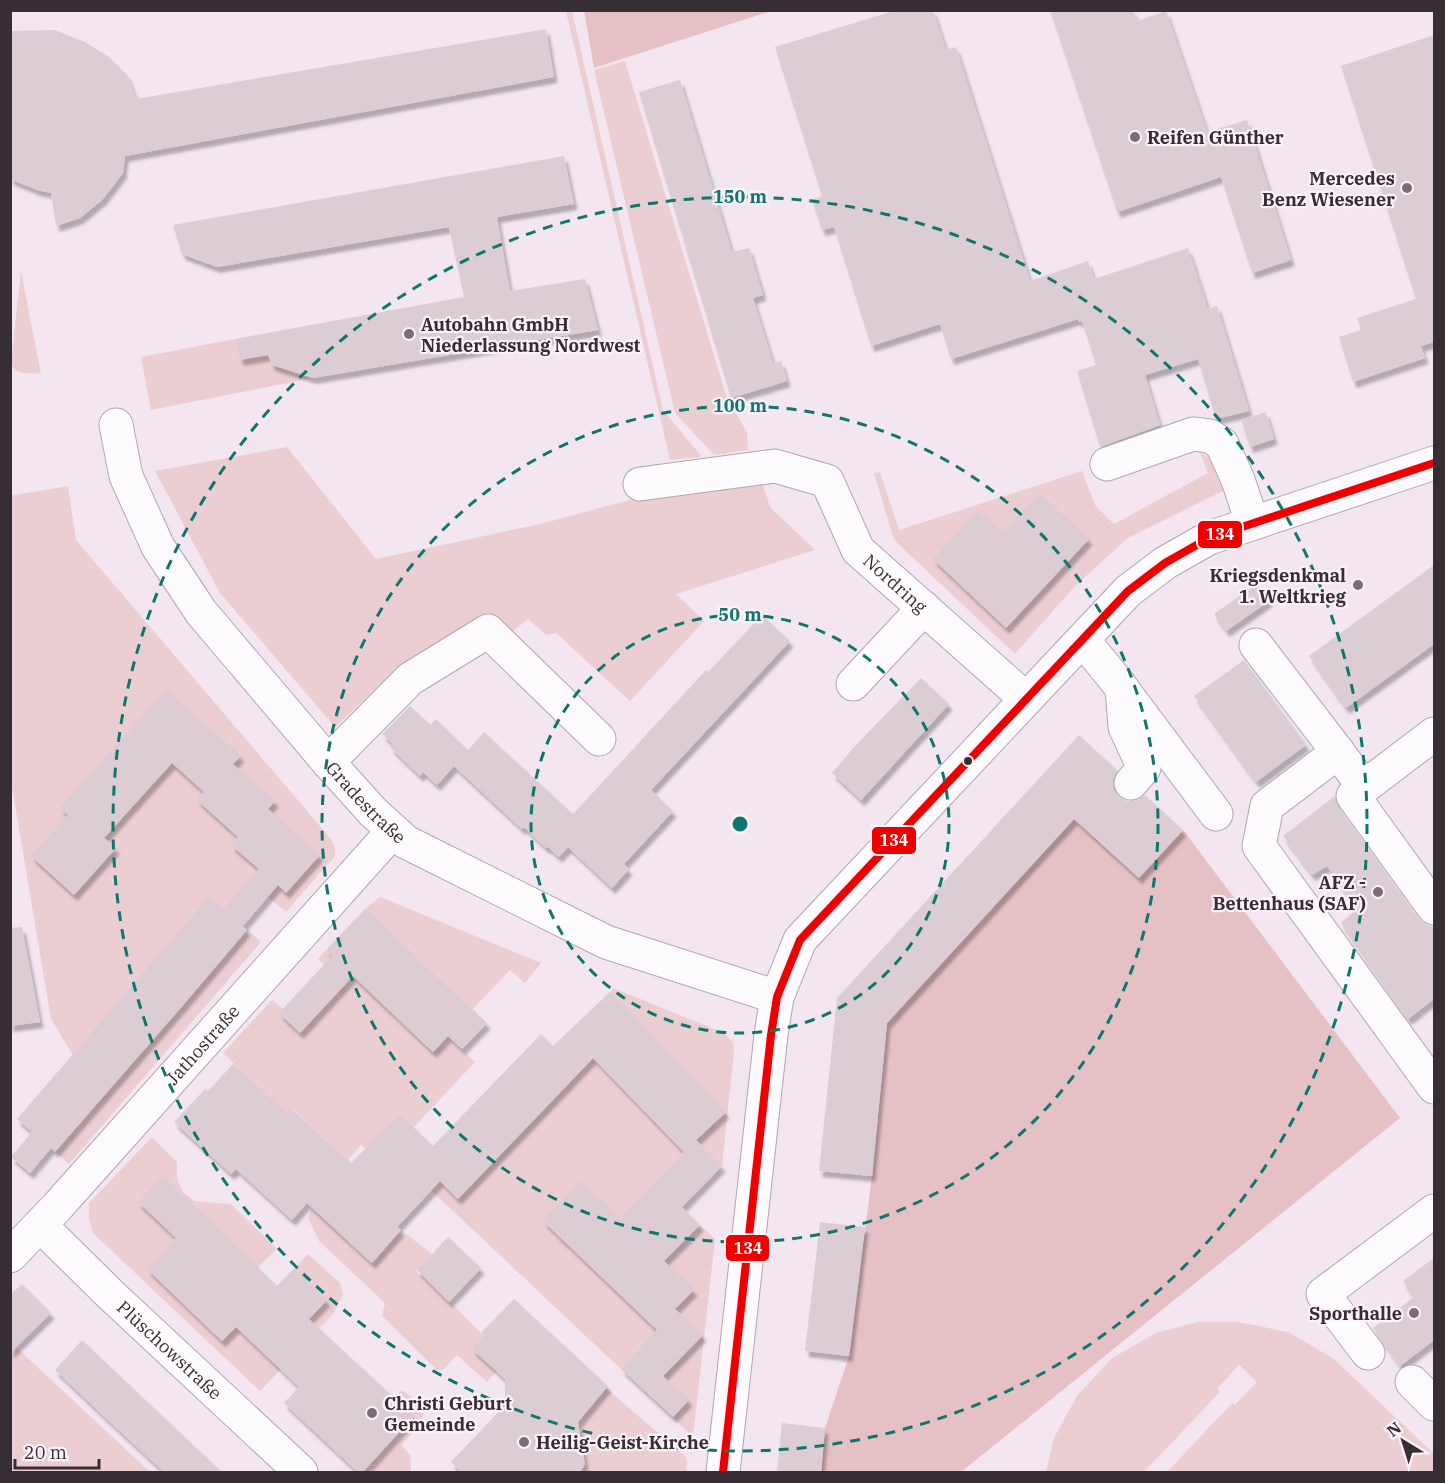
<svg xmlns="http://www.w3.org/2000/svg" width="1445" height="1483" font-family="'IBM Plex Serif',serif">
  <defs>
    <filter id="shadow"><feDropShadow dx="3.5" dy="6" stdDeviation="1.5" flood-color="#0004"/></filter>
  </defs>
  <rect width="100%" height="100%" fill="#f3e6f0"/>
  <g fill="#ebced2">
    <path d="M566 11H572L663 410 702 457 670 460Z"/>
    <path d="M625 61 726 395 747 433 748 450 714 455 675 413 594 70Z"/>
    <path d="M21 271 41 374C29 373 14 376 11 362Z"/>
    <path d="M235 339 240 359 268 355 272 365 313 378 151 410 141 357Z"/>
    <path d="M287 447 376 559 540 524 670 489 760 476 770 507 815 550 676 594 704 621 630 701 556 633 546 635 528 619 508 635 483 623 398 668 335 727 220 593 155 471Z"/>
    <path d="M1200 452 1211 459 1227 489 1128 538 1076 585 1015 654 894 540 874 473 880 472 899 530 1082 471 1095 505 1114 524 1208 473Z"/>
    <path d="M68 486 76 540 331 839 335 849V856L286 912 268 897 243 925 261 942 69 1164 17 1119 73 1055 51 1019 11 781 10 496Z"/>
    <path d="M380 897 541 963 525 983 510 970 473 1009 366 908Z"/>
    <path d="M326 950 433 1052 448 1036 475 1062 414 1127 400 1114 386 1128 458 1199 593 1058 684 1152 639 1200 683 1242 700 1225 715 1239 693 1437 401 1162 390 1173 361 1145 348 1160 292 1108 285 1115 223 1053 272 1000 283 1009 345 985 318 959Z"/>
    <path d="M613 988 724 1033 733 1042 734 1051 722 1166 696 1140 725 1112 610 992Z"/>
    <path d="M152 1137 177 1162V1180L184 1193 194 1201 231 1204 277 1249 258 1267 277 1286 308 1254 340 1283 343 1295 333 1314 260 1391 93 1233 89 1219V1203Z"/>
    <path d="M312 1208 371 1263 401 1230 432 1254 416 1271 420 1275 422 1274 484 1336 497 1371 487 1382 457 1355 443 1370H437L382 1316 385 1303 319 1241 308 1218Z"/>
    <path d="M1197 1322H1238L1288 1332 1334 1359 1434 1454V1472H1167L1232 1403 1235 1405 1257 1382 1239 1365 1217 1389 1220 1392 1144 1472H1046L1054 1438 1077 1396 1112 1358 1156 1333Z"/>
    <path d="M17 1348 150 1472H11V1355Z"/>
    <path d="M606 1388 687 1458 686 1472H579L585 1462 577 1451C582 1431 583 1428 563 1422Z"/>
    <path d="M402 1390C408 1395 416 1399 421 1405 431 1419 409 1436 401 1445L410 1455 411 1472H362L394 1398Z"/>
  </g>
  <g fill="#e5c1c5">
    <path d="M584 10H771V11L594 68Z"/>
    <path d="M1074 819 1183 830 1400 1118 961 1472H821L825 1428 849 1356 872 1176 887 1023Z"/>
  </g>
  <g fill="#dcccd4" filter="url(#shadow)">
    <path d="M897 10H933L946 50 956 47 1030 281 1088 261 1094 279 1188 248 1208 309 1217 306 1249 411 1216 419 1198 359 1145 375 1160 425 1100 447 1077 371 1096 365 1082 321 1079 322 1078 319 951 359 940 324 871 346 834 227 822 230 812 200 822 196 775 47Z"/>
    <path d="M1050 10H1133L1137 21 1166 11 1207 132 1247 120 1291 260 1252 273 1221 177 1117 212Z"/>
    <path d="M546 29 554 77 125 156 123 173 103 199 80 218 56 226 51 193 37 190 10 179V31L55 30 85 42 109 57 127 75 136 99Z"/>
    <path d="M1434 35V342L1421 346 1425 358 1353 382 1339 337 1361 330 1357 318 1416 299 1341 66Z"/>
    <path d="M680 80 732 252 749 248 763 295 753 298 773 363 781 361 787 381 731 398 639 92Z"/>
    <path d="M564 156 574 204 497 217 510 291 585 279 598 330 313 378 272 365 268 355 240 360 235 339 464 297 449 227 217 267 182 254 173 225Z"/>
    <path d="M1266 412 1274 439 1250 447 1241 420Z"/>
    <path d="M1040 494 1089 539 1006 628 933 559 978 511 1003 533Z"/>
    <path d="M1434 565V644L1346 708 1309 656Z"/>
    <path d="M1257 584 1269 601 1226 631 1214 614Z"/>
    <path d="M762 615 790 641 651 790 673 811 624 864 629 869 612 888 568 847 559 857 548 847 546 848 524 827 522 829 454 766 437 785 423 772 420 776 390 747 393 744 382 734 410 706 431 725 436 719 468 750 484 732 573 814 706 670 708 672Z"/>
    <path d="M1244 660 1306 745 1256 782 1194 696Z"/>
    <path d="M921 678 949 704 861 800 832 773 854 747Z"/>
    <path d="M166 690 241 756 233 764 275 801 268 809 320 855 286 893 278 885 243 926 247 930 184 1004 55 1152 51 1148 30 1173 11 1157 32 1132 17 1119 209 897 224 909 259 869 231 845 238 837 197 800 204 792 172 763 104 838 116 848 74 895 31 856 68 815 60 808Z"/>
    <path d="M1079 735 1117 770 1113 780 1114 790 1118 797 1128 801 1138 800 1145 795 1183 830 1139 878 1074 819 887 1023 872 1176 819 1171 837 998Z"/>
    <path d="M1335 796 1338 807 1419 919 1426 925 1434 927V999L1408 1019 1341 923 1357 909 1327 866 1312 875 1283 836Z"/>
    <path d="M366 908 487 1023 462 1049 448 1036 433 1052 353 976 300 1033 279 1013 332 956 326 950Z"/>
    <path d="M22 927 40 1022 10 1026V928Z"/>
    <path d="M610 992 726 1112 696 1140 722 1166 682 1207 700 1225 664 1261 694 1290 675 1309 703 1335 663 1376 689 1400 673 1417 621 1369 657 1330 543 1221 581 1181 620 1219 686 1150 684 1152 593 1058 458 1199 440 1181 397 1227 401 1230 372 1263 307 1203 292 1220 236 1169 231 1174 174 1122 206 1088 208 1091 233 1064 286 1113 291 1108 351 1163 400 1114 433 1146 541 1034 553 1046Z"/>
    <path d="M163 1176 277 1286 294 1269 327 1300 309 1319 414 1416 362 1473H359L284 1403 299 1387 236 1327 222 1341 147 1269 176 1238 138 1202Z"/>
    <path d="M820 1222 865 1227 849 1356 805 1351Z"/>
    <path d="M448 1237 481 1268 449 1302 417 1270Z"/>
    <path d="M1434 1258V1340L1400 1366 1373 1328 1414 1297 1403 1281Z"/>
    <path d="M22 1284 51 1313 10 1353V1295Z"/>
    <path d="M514 1299 608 1386 578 1422 585 1464 580 1473H462L451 1462 505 1405V1379L472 1349 484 1336 481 1333Z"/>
    <path d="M82 1340 137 1392 223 1473H165L110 1422 55 1370Z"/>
    <path d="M782 1423 825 1428 821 1473H777Z"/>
  </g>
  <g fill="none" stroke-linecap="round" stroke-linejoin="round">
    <g stroke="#b0a7af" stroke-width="35">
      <g id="minor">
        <path id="s1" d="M116 425 126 476 158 547 201 612 328 762 373 812 406 842 606 942 777 997"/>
        <path d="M1107 464 1193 434 1210 436 1222 444 1238 480 1252 522"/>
        <path id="s2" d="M640 484 775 466 827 481 858 550 1026 699"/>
        <path d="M1083 640 1122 688 1125 727 1144 768 1131 783"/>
        <path d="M1256 645 1338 752"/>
        <path d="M853 684 924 608"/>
        <path d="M1123 690 1216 814"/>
        <path d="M1434 734 1364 787 1338 752 1267 806 1259 846 1434 1087"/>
        <path d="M328 762 410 679 488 631 599 739"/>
        <path d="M1364 787 1353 796 1434 908"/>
        <path id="s3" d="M40 1225 111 1295 301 1472"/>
        <path id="s4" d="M10 1256 57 1207 393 831"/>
        <path d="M1368 1353 1323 1294 1434 1211"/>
        <path d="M1412 1382 1434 1404"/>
        <path d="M723 1472 771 1035 777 997 800 940 1128 591 1165 563 1209 538 1434 463"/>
      </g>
    </g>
    <use href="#minor" stroke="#fdfbfd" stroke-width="33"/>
    <g stroke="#fdf2fa" stroke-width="12">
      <path id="bus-1" d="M723 1472 771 1035 777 997 800 940 1128 591 1165 563 1209 538 1434 463"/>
    </g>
    <use href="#bus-1" stroke="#e00" stroke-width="8"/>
  </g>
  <g fill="none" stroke="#0f766e" stroke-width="3" stroke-dasharray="10 8">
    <circle cx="740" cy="824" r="209"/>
    <circle cx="740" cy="824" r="418"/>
    <circle cx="740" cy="824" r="627"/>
  </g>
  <g fill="#796e76" stroke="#fdf2fa" stroke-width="2">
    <circle cx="1135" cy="137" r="6"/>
    <circle cx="1407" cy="188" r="6"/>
    <circle cx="409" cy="334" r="6"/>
    <circle cx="1358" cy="585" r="6"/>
    <circle cx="1378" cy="892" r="6"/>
    <circle cx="1414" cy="1313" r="6"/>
    <circle cx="372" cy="1413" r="6"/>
    <circle cx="524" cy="1442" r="6"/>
  </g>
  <circle fill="#372e35" stroke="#fdf2fa" stroke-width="2" cx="968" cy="761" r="5"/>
  <g text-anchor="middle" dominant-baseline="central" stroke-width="4.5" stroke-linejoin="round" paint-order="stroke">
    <g font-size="18" font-weight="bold" fill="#372e35" stroke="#fdf2fa" text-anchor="start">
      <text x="1147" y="137">Reifen Günther</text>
      <text x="1395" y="178" text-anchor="end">Mercedes<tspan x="1395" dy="21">Benz Wiesener</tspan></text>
      <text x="421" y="324">Autobahn GmbH<tspan x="421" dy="21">Niederlassung Nordwest</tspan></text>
      <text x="1346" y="575" text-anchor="end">Kriegsdenkmal<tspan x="1346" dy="21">1. Weltkrieg</tspan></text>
      <text x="1366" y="882" text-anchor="end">AFZ -<tspan x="1366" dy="21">Bettenhaus (SAF)</tspan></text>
      <text x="1402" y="1313" text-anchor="end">Sporthalle</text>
      <text x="384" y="1403">Christi Geburt<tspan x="384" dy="21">Gemeinde</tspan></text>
      <text x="536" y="1442">Heilig-Geist-Kirche</text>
    </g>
    <g font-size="18" fill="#372e35" stroke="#fdf2fa">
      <text stroke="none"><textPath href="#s2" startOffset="316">Nordring</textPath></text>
      <text stroke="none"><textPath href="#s1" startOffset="460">Gradestraße</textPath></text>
      <text stroke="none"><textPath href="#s4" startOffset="286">Jathostraße</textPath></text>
      <text stroke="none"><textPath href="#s3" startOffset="180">Plüschowstraße</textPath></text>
    </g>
  </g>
  <circle cx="740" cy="824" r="9" fill="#0f766e" stroke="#fdf2fa" stroke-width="3"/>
  <g font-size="18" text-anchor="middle" font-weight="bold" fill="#0f766e" stroke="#fdf2fa" stroke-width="4.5" stroke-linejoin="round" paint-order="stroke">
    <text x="740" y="203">150 m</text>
    <text x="740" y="412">100 m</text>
    <text x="740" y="621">50 m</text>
  </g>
  <g stroke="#fdf2fa" stroke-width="2">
    <rect x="1197" y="520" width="46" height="29" rx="6" fill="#e00"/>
    <rect x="871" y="826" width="46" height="29" rx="6" fill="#e00"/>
    <rect x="725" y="1234" width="45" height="28" rx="6" fill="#e00"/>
  </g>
  <g font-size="16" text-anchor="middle" font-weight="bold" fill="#fff">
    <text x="1220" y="540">134</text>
    <text x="894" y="846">134</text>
    <text x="748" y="1254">134</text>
  </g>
  <rect width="1445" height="1483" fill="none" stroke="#372e35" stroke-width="24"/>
  <g transform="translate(1403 1441) rotate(322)" stroke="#fdf2fa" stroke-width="4.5" paint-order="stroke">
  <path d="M0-4.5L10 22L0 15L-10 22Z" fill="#372e35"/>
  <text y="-9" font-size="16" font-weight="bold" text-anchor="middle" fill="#372e35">N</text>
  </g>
  <path d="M15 1459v9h84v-9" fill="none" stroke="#372e35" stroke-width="3"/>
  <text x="24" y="1459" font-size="18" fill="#372e35" stroke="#fdf2fa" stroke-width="4.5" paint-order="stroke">20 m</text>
</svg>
